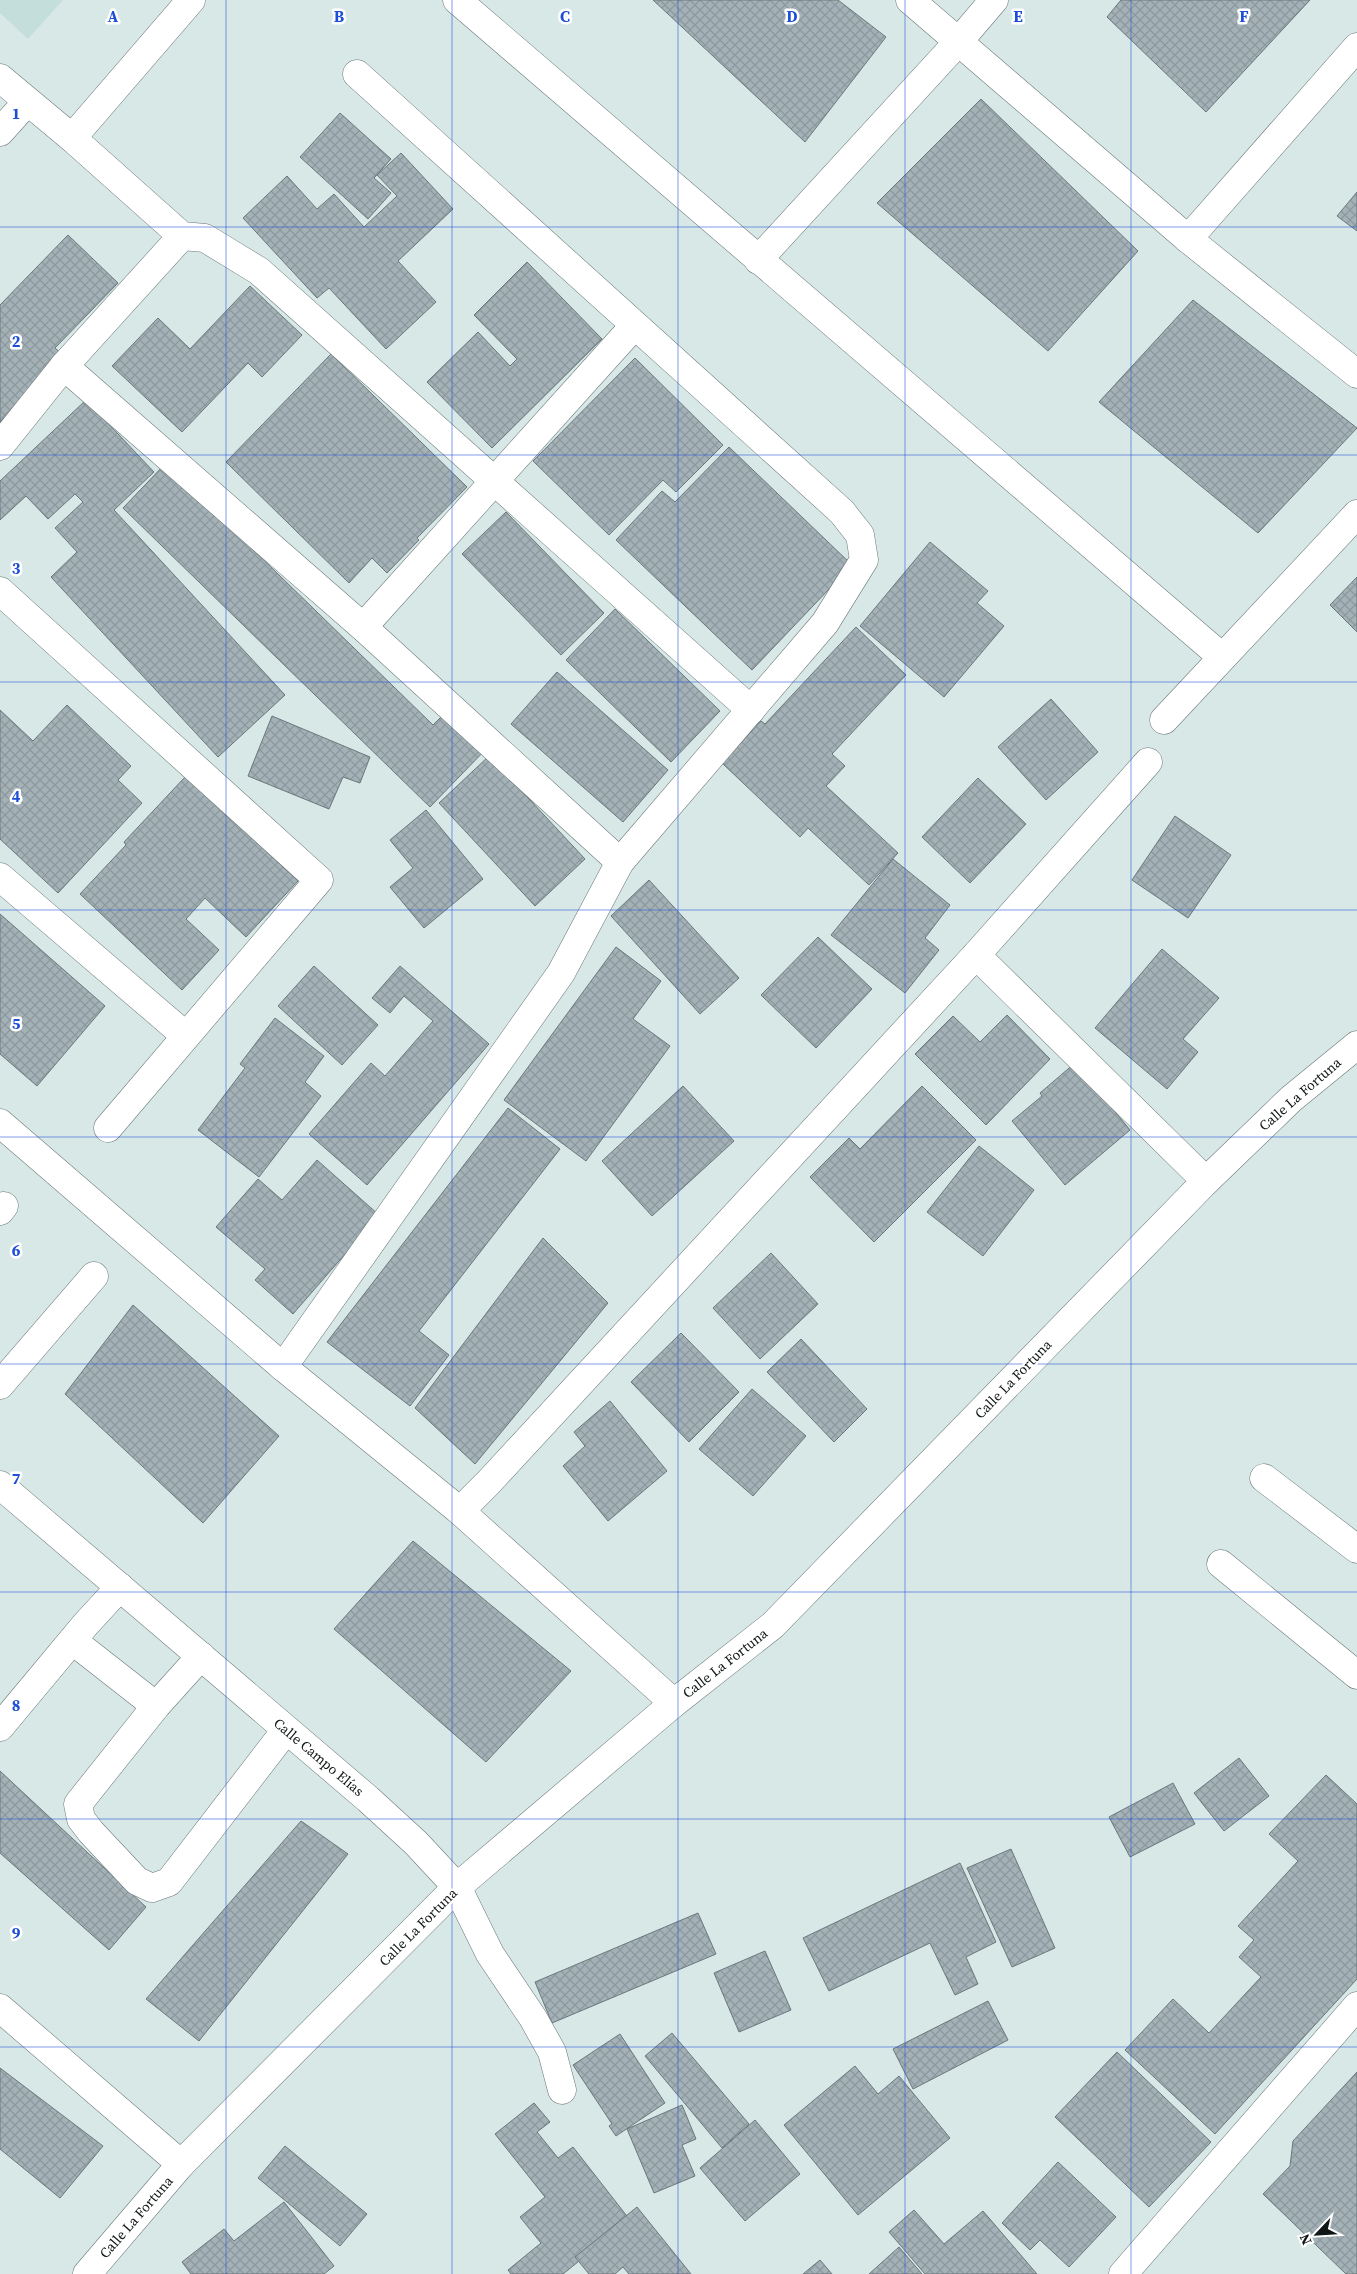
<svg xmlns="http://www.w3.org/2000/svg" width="1357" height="2274" font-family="'Source Serif 4',serif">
  <defs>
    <pattern id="building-cross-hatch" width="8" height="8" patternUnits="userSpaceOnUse" patternTransform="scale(1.25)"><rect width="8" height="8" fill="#a4b2b8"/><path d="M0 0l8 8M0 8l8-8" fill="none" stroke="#8c989d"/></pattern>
  </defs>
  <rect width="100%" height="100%" fill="#d8e8e7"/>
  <path fill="#c4dedc" d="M0 0H63L28 39 0 13Z"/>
  <g fill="url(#building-cross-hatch)" stroke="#6a777c">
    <path d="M653 0H838L886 37 805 142Z"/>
    <path d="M1121 0H1310L1206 112 1107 17Z"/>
    <path d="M981 99 1138 251 1048 351 877 203Z"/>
    <path d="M340 113 391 159 374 178 391 193 368 219 300 157Z"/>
    <path d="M401 153 453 209 398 261 436 302 386 349 329 288 317 298 243 218 287 176 317 209 334 194 364 227 397 196 377 175Z"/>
    <path d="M1357 192V231L1337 216Z"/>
    <path d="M68 235 118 283 55 348 64 356 0 422V305Z"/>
    <path d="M527 262 602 339 492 448 427 382 478 332 510 366 517 359 474 315Z"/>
    <path d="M250 286 302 335 262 377 248 363 182 432 112 366 158 318 190 349Z"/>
    <path d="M1193 300 1357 428 1258 533 1099 402Z"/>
    <path d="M331 354 467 487 417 538 419 540 387 573 372 558 349 583 226 462Z"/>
    <path d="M635 358 723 445 676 492 663 480 609 535 533 461Z"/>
    <path d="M86 400 154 472 114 510 285 695 218 757 51 577 77 552 55 528 83 502 75 494 48 519 26 496 0 520V481Z"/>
    <path d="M729 447 852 565 752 670 616 540 662 491 675 502Z"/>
    <path d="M165 464 433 725 448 710 487 748 430 807 123 508Z"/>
    <path d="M506 512 604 613 561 655 462 554Z"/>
    <path d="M930 542 988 591 977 603 1004 626 944 697 860 626Z"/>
    <path d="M1357 577V632L1330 605Z"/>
    <path d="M615 609 720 711 671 762 566 660Z"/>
    <path d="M856 627 906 675 832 754 845 766 826 786 898 853 869 885 808 828 800 837 722 763 761 721 765 724Z"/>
    <path d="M557 672 668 770 623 822 511 724Z"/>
    <path d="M1051 699 1098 752 1046 800 998 747Z"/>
    <path d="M67 705 131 766 118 780 142 803 58 893 0 839V710L33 741Z"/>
    <path d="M272 716 370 757 360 783 343 777 329 809 248 776Z"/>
    <path d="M489 756 585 859 535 906 439 803Z"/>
    <path d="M186 776 298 881 246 937 205 898 186 919 219 950 182 990 80 894 126 845 124 842Z"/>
    <path d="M978 778 1026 824 970 883 922 837Z"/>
    <path d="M426 810 483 879 424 928 390 887 413 868 390 840Z"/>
    <path d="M1175 816 1231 855 1188 918 1132 880Z"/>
    <path d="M893 859 950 905 925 938 939 950 905 993 831 935Z"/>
    <path d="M649 880 739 978 700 1014 611 916Z"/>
    <path d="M0 914 105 1006 37 1086 0 1054Z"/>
    <path d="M818 937 872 989 816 1048 761 995Z"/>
    <path d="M616 947 661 981 633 1019 670 1046 586 1161 504 1100Z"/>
    <path d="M1162 949 1219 998 1183 1039 1198 1052 1167 1089 1095 1028Z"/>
    <path d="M314 966 378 1025 342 1065 278 1006Z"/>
    <path d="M400 966 489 1044 367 1185 309 1134 371 1063 385 1076 433 1021 404 996 390 1013 372 998Z"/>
    <path d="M1007 1015 1050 1059 986 1125 915 1054 953 1016 980 1042Z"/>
    <path d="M275 1018 324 1056 305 1082 321 1096 259 1177 198 1130 245 1068 240 1064Z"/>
    <path d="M1075 1063 1130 1130 1065 1185 1012 1121 1042 1096 1040 1093Z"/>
    <path d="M683 1086 734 1141 652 1216 602 1161Z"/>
    <path d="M922 1086 976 1140 874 1242 810 1177 849 1138 860 1149Z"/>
    <path d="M508 1108 560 1149 419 1331 449 1355 410 1406 327 1342Z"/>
    <path d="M979 1146 1034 1190 983 1256 927 1212Z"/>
    <path d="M317 1160 379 1215 293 1314 255 1280 265 1269 216 1227 258 1179 282 1200Z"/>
    <path d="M543 1238 608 1303 475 1464 415 1408Z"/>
    <path d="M771 1253 818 1304 760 1359 713 1308Z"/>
    <path d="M133 1305 279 1436 203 1523 65 1394Z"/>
    <path d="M681 1333 739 1392 689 1442 631 1382Z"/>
    <path d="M801 1339 867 1409 834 1442 767 1372Z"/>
    <path d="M752 1389 806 1436 753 1496 699 1449Z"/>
    <path d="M610 1401 667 1471 608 1521 563 1466 585 1446 574 1432Z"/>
    <path d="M413 1541 571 1671 486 1762 334 1629Z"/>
    <path d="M1239 1758 1269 1796 1224 1831 1194 1793Z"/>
    <path d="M0 1771 146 1907 109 1950 0 1853Z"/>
    <path d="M1326 1775 1357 1804V1979L1215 2134 1125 2050 1173 1999 1209 2033 1261 1977 1239 1957 1254 1940 1238 1926 1298 1861 1269 1834Z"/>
    <path d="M1173 1783 1195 1824 1130 1857 1109 1817Z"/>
    <path d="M301 1821 348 1854 199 2041 146 1999Z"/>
    <path d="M1011 1849 1055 1948 1012 1967 967 1868Z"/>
    <path d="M960 1863 996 1942 966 1957 978 1984 955 1995 930 1943 829 1991 803 1938Z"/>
    <path d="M698 1913 716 1954 552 2023 535 1982Z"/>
    <path d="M765 1951 791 2010 739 2032 714 1973Z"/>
    <path d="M988 2001 1008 2040 913 2089 893 2049Z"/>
    <path d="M672 2033 749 2124 722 2148 645 2056Z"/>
    <path d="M620 2034 665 2103 616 2136 609 2126 612 2124 573 2065Z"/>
    <path d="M1117 2052 1211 2142 1149 2207 1055 2117Z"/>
    <path d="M855 2066 878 2094 899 2076 950 2138 858 2215 784 2125Z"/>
    <path d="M0 2068 103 2146 60 2198 0 2149Z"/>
    <path d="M1357 2072V2274H1346L1263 2194 1290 2166 1293 2141Z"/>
    <path d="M534 2103 550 2122 537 2132 558 2158 573 2147 630 2220 563 2274H511L508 2270 541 2243 520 2217 545 2197 495 2134Z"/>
    <path d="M682 2105 696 2139 682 2145 695 2176 654 2193 627 2129Z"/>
    <path d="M755 2120 800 2174 745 2221 700 2168Z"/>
    <path d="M285 2146 367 2214 340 2246 258 2178Z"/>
    <path d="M1058 2162 1116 2217 1069 2267 1040 2240 1030 2250 1002 2223Z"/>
    <path d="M284 2202 334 2266 324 2274H191L182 2262 224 2229 234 2241Z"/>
    <path d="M637 2207 691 2274H629L623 2267 615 2274H589L575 2257Z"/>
    <path d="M914 2210 944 2244 983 2211 1037 2274H925L889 2232Z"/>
    <path d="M899 2247 922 2274H869Z"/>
    <path d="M820 2260 832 2274H803Z"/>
  </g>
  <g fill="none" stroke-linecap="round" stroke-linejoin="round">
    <g stroke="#697776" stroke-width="29">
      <g id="minor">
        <path d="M457 0 1222 657"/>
        <path d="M910 0 1188 239 1357 374"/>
        <path d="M0 78 72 138 182 236 205 238 259 271 751 710"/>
        <path d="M0 132 27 102"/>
        <path d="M72 138 191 0"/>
        <path d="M1188 239 1357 47"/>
        <path d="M758 260 959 41 994 0"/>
        <path d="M64 366 363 627 620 862"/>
        <path d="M0 446 64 366 182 236"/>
        <path d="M0 591 319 880 108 1128"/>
        <path d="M363 627 634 326"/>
        <path d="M1164 720 1357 514"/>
        <path d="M0 877 186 1036"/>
        <path d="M976 955 1206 1181"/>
        <path d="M0 1123 283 1367 460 1511 674 1703"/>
        <path d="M0 1211 4 1206"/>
        <path d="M283 1367 561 973 620 862 825 623 864 560 860 535 842 512 357 74"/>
        <path d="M0 1385 94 1276"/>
        <path d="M1264 1478 1357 1549"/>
        <path d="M0 1485 368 1799 416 1843 457 1887 490 1954 533 2018 552 2052 562 2090"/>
        <path d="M460 1511 488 1483 976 955 1148 762"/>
        <path d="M1221 1564 1357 1675"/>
        <path d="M73 1641 156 1706"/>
        <path d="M201 1656 156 1706 78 1804 81 1819 91 1832 137 1881 152 1888 169 1882 286 1730"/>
        <path d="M0 1727 85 1625 120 1587"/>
        <path d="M0 2008 181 2164"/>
        <path d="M87 2274 181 2164 457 1887 674 1703 773 1625 1206 1181 1291 1099 1357 1045"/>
        <path d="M1123 2274 1357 2006"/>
      </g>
    </g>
    <use href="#minor" stroke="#fff" stroke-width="28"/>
  </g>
  <path fill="none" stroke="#1d4ed8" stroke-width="1" stroke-opacity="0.55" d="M226 0V2274M452 0V2274M678 0V2274M905 0V2274M1131 0V2274M0 227H1357M0 455H1357M0 682H1357M0 910H1357M0 1137H1357M0 1364H1357M0 1592H1357M0 1819H1357M0 2047H1357"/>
  <g text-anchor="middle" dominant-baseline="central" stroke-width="5" stroke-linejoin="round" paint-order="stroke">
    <g font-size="14" fill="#101615" stroke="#fff">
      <text transform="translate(1300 1094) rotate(-41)">Calle La Fortuna</text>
      <text transform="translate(1013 1379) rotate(-46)">Calle La Fortuna</text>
      <text transform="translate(725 1663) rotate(-38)">Calle La Fortuna</text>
      <text transform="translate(319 1757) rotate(40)">Calle Campo Elías</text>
      <text transform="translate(418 1927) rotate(-45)">Calle La Fortuna</text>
      <text transform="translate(136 2217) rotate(-49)">Calle La Fortuna</text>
    </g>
  </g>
  <g font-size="16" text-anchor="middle" font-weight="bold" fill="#1d4ed8" stroke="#fff" stroke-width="5" stroke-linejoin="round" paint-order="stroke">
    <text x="113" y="22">A</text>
    <text x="339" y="22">B</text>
    <text x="565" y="22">C</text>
    <text x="792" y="22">D</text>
    <text x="1018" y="22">E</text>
    <text x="1244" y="22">F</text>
    <text x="16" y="119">1</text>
    <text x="16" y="347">2</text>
    <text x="16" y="574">3</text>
    <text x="16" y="802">4</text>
    <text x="16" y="1029">5</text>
    <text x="16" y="1256">6</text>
    <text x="16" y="1484">7</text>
    <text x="16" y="1711">8</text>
    <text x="16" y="1939">9</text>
  </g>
  <g transform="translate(1317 2234) rotate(245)" stroke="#ffffff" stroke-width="4" paint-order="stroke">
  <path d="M0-4L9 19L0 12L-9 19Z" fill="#101615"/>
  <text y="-8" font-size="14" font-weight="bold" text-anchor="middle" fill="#101615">N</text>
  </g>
</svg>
